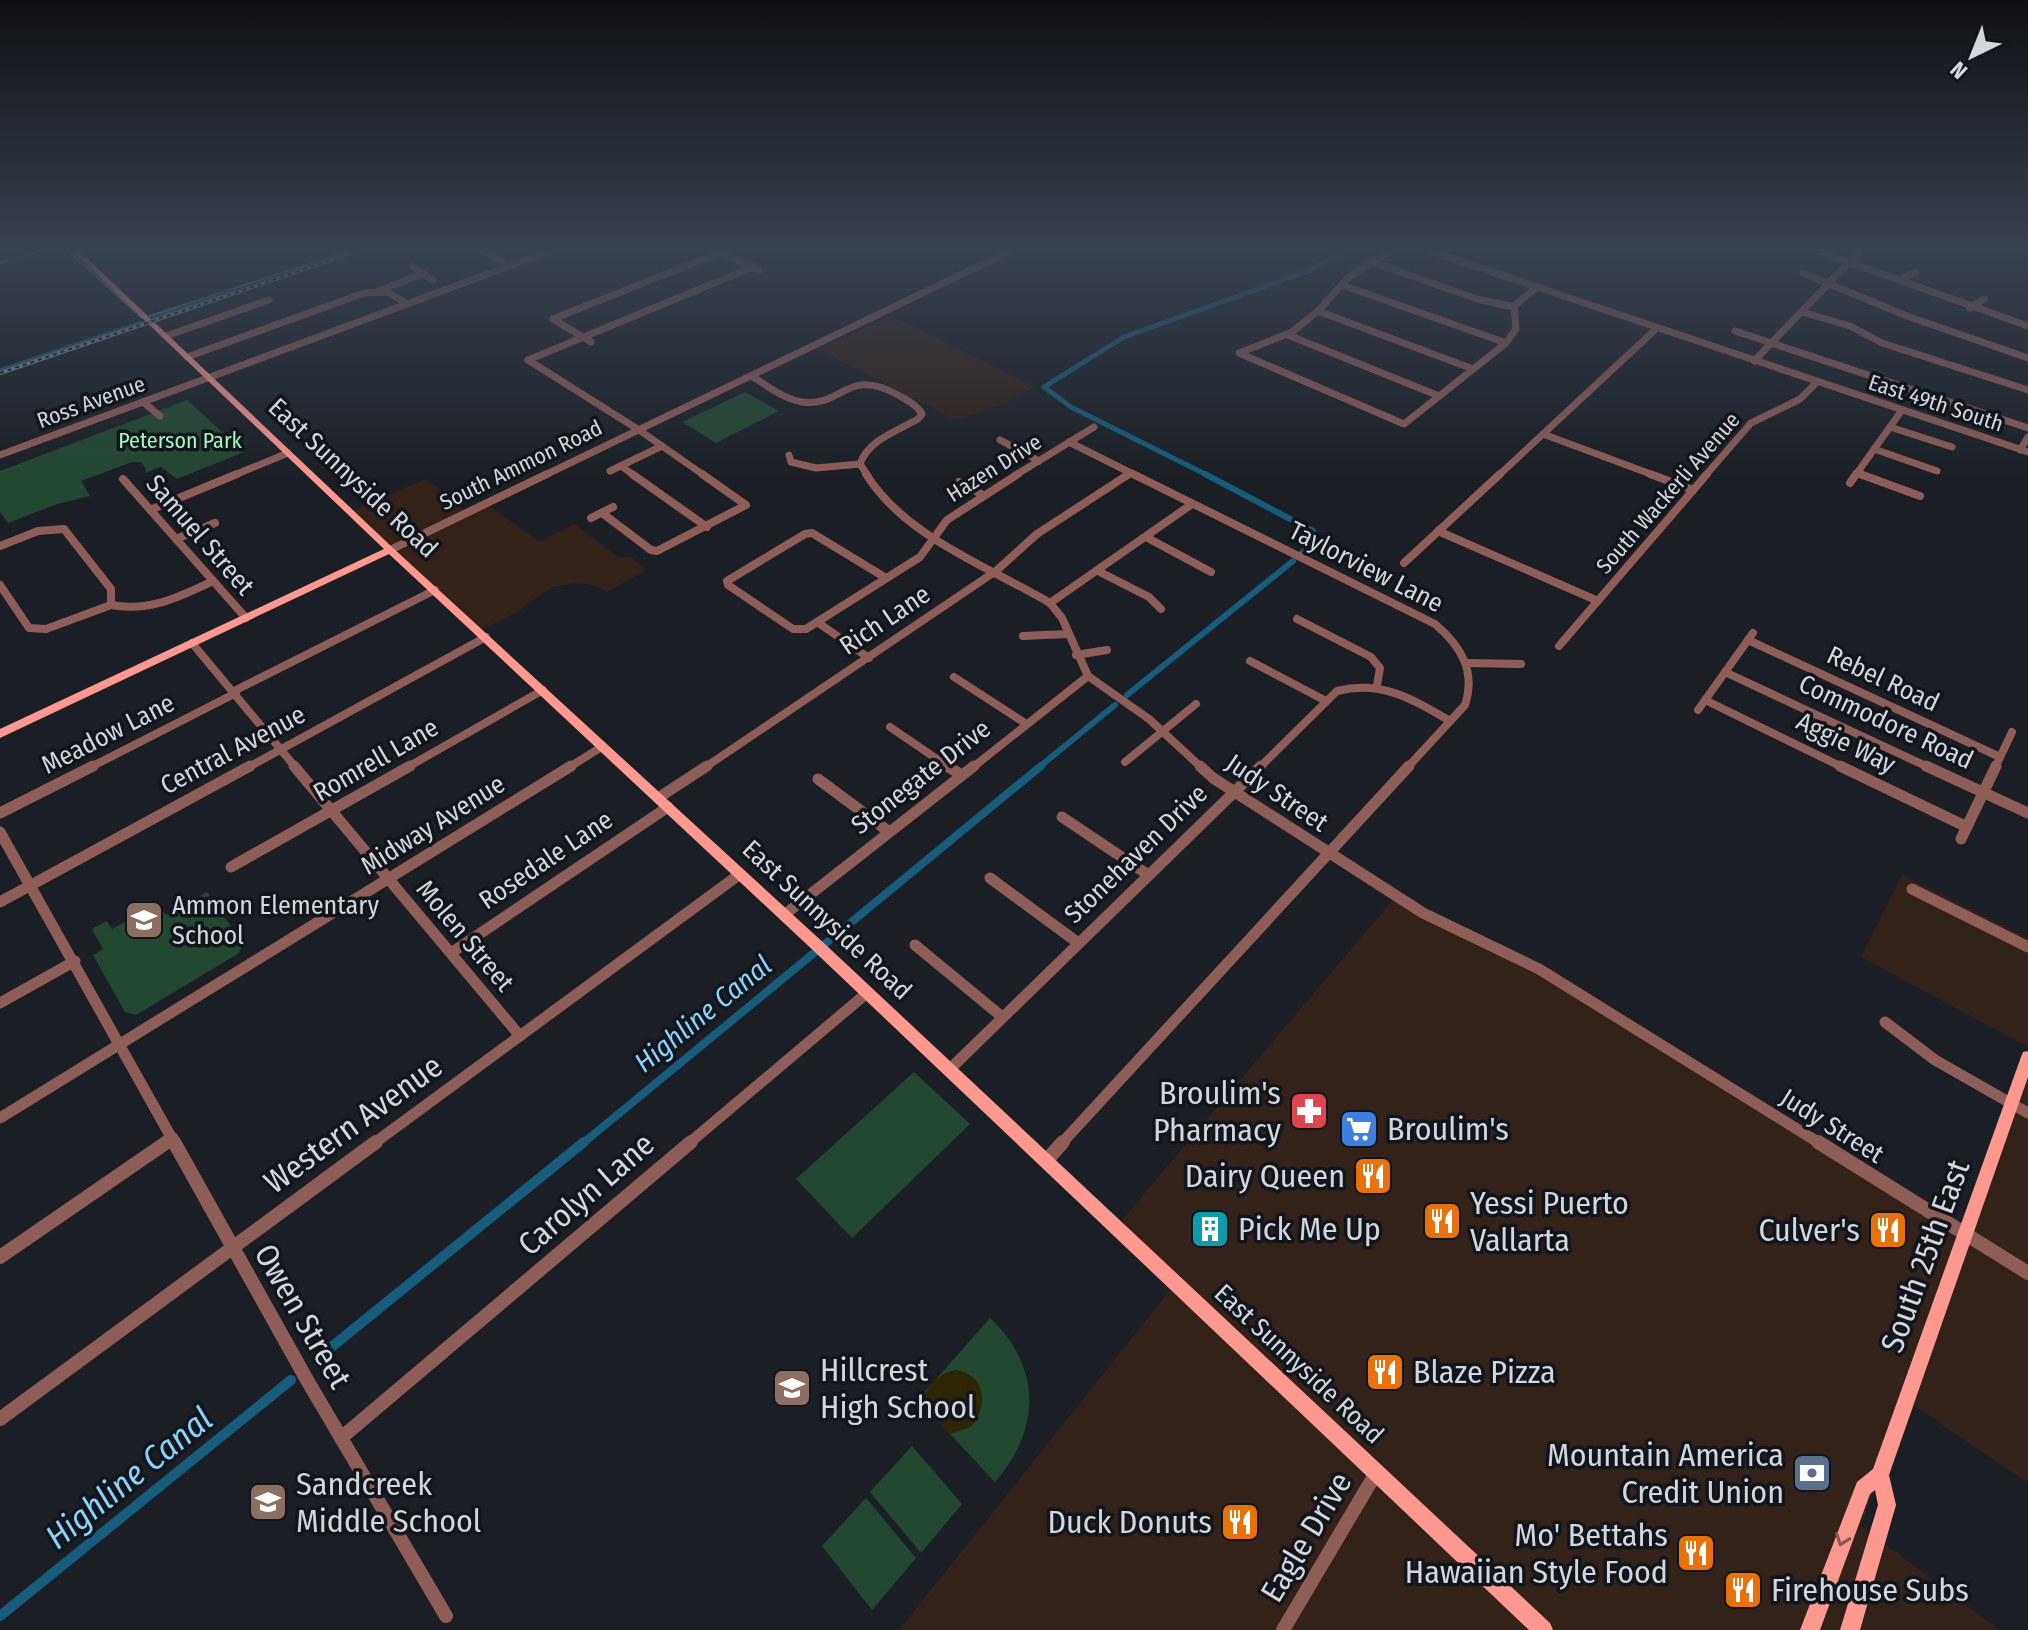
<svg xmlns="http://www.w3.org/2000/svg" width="2028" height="1630" font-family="'Fira Sans Condensed',sans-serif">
  <rect width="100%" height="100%" fill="#1b1f25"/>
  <g fill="#322219">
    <path d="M892 316 1035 387 1005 403 955 420 819 349Z"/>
    <path d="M426 479 467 512 487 504 540 542 574 524 618 557H631L647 570 607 592 593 585 579 583 552 587 517 612 479 631 350 512Z"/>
    <path d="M1902 875 2028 938V1047L1861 957Z"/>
    <path d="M1396 896 1498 949 1964 1234 2028 1057V1483L1906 1400 1861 1526 1999 1630H899L1175 1284 1116 1227Z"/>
  </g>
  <g fill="#234831">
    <path d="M745 392 779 411 716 443 682 422Z"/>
    <path d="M187 400 244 452 177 479 161 467 145 473 146 469 141 462H132L81 481 90 496 57 504 8 523 0 512V471Z"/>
    <path d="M207 892 243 944 239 953 136 1015 125 1012 93 955 103 949 92 929 107 921 112 929 127 921 134 932 158 919 155 912 161 908 166 915Z"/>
    <path d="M914 1072 970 1124 852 1238 796 1179Z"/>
    <path d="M990 1318C1042 1367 1041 1429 995 1482L923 1405V1394Z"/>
    <path d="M912 1446 962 1504 921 1553 870 1492Z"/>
    <path d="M866 1498 916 1558 872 1610 822 1546Z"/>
  </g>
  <path fill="#2e2504" d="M956 1370C986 1375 989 1406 971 1427L950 1434 923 1405C924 1388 938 1373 956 1370Z"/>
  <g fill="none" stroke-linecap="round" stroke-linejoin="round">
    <g stroke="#4f8199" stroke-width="2">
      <path d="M66 249 142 318"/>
      <path d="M0 263 47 249"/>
      <path d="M150 316 355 249"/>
    </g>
    <g stroke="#175c7d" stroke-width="5">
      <path d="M154 319 234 290"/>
      <path d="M0 371 141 323"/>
      <path d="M1209 476 1071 407 1044 387 1124 337 1311 270 1348 249"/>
    </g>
    <g stroke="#175c7d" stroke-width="6">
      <path d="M1205 474 1313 531 1317 539 1302 553"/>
      <path d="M1127 695 1293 561"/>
      <path d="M1038 768 1115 705"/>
    </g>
    <path stroke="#175c7d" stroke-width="8" d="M582 1144 1041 766"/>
    <g stroke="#175c7d" stroke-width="10">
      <path d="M318 1358 584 1142"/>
      <path d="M0 1616 291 1380"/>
    </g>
    <g stroke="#8e5d58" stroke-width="7">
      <path d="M480 249 510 266"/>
      <path d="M1393 249 1349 277 1318 311 1292 332 1239 353 1404 424 1506 343 1516 329 1514 306 1537 287"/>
      <path d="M1424 249 2028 452"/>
      <path d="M1818 251 2028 326"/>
      <path d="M1372 262 1477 299 1514 307"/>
      <path d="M413 267 433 280"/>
      <path d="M1803 273 1907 316 2028 358"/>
      <path d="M1901 279 1916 272"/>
      <path d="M1342 285 1506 343"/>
      <path d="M380 290 423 274"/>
      <path d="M1970 308 1984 299"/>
      <path d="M1318 311 1473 369"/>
      <path d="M1802 312 1850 326 1882 343 2028 390"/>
      <path d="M553 319 721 252 759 270"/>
      <path d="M553 319 591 342"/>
      <path d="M1735 331 2028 428"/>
      <path d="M1288 335 1439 396"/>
      <path d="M166 336 269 300"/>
      <path d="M187 357 364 293 387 292 408 304"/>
      <path d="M528 360 639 430 705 476"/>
      <path d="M528 360 753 267"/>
      <path d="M1754 361 1858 253"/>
      <path d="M752 376C767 386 784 399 802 402 842 408 847 366 898 395 907 400 917 405 922 414L918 419C897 431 868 440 860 464L868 476"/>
      <path d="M143 402 160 416"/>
      <path d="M1890 427 1952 447"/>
      <path d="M1543 434 1656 476"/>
      <path d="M1000 440 1039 461"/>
      <path d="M1069 442 1137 476"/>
      <path d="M1874 449 1937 471"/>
      <path d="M2020 450 2028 437"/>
      <path d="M0 455 555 249"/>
      <path d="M789 455 791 462 816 468 860 464"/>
      <path d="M621 466 635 476"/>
      <path d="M610 471 662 446"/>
      <path d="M1857 473 1865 476"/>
      <path d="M232 476 288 453"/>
      <path d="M543 476 1014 249"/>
      <path d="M1014 476 1094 427"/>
      <path d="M1126 476 1131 473"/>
      <path d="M1498 476 1657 328"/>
      <path d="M1705 476 1751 423 1800 399 1817 382"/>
      <path d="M1855 476 1902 410"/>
    </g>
    <g stroke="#8e5d58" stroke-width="8">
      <path d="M632 474 707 527"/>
      <path d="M866 474C905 537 989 567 1050 603L1062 618 1088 676 1149 719 1202 768"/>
      <path d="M1133 474 1435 624C1461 646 1476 671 1465 705L1407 768"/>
      <path d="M1650 474 1693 490"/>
      <path d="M1860 474 1920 496"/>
      <path d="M123 479 246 618"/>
      <path d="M959 482 983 495"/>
      <path d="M1850 483 1856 474"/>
      <path d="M150 510 237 474"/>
      <path d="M602 513 651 550 657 551 746 505 702 474"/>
      <path d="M591 518 613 507"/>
      <path d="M1438 531 1598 601"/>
      <path d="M1146 537 1211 572"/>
      <path d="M176 539 215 523"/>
      <path d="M0 546 38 531 64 529 111 589V605C150 612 179 597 213 581"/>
      <path d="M390 550 547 474"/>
      <path d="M1404 563 1500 474"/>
      <path d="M1098 571 1149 597 1161 609"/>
      <path d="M886 578 812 533 805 534 727 581 728 585 793 629H806L920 557 947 520 1018 474"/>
      <path d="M0 585 29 628 46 629 111 605"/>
      <path d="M1050 603 1192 504"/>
      <path d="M1297 619 1371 657 1380 668 1377 685"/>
      <path d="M817 622 869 658"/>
      <path d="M1023 636 1068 634"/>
      <path d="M1748 640 2000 757"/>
      <path d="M192 643 296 768"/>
      <path d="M1559 646 1707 474"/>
      <path d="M1076 655 1107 650"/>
      <path d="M1250 661 1326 701"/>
      <path d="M1467 663 1521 664"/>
      <path d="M1725 672 1930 768"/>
      <path d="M954 677 1025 723"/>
      <path d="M234 691 435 590"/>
      <path d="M1705 700 1844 768"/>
      <path d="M1698 710 1753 633"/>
      <path d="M890 727 950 768"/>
      <path d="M1125 762 1196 704"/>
      <path d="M89 768 236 693"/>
      <path d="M247 768 486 637"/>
      <path d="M406 768 543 690"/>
      <path d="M568 768 603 746"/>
      <path d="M704 768 996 571 1037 534 1129 474"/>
      <path d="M972 768 1088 676"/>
      <path d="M1259 768 1337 691C1382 680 1412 699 1450 721"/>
      <path d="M1995 768 2012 732"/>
    </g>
    <g stroke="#8e5d58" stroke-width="11">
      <path d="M294 766 520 1036"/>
      <path d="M947 766 960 774"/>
      <path d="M1200 766 1213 778 1423 913 1539 969 1821 1144"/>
      <path d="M1840 766 1967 827"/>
      <path d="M1926 766 2028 813"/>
      <path d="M818 779 888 831"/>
      <path d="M658 798 707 766"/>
      <path d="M0 813 93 766"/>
      <path d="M1062 817 1147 874"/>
      <path d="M0 832 175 1144"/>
      <path d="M1961 839 1996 766"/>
      <path d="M231 867 410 766"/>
      <path d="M990 878 1077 942"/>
      <path d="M1912 889 2028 947"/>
      <path d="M0 902 250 766"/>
      <path d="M784 915 974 766"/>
      <path d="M915 945 1001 1016"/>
      <path d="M451 953 668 807"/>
      <path d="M0 1003 75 961"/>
      <path d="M1885 1022 1935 1060 2028 1113"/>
      <path d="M949 1070 1261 766"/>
      <path d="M0 1118 571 766"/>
      <path d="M164 1144 173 1138"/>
      <path d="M373 1144 740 874"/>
      <path d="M688 1144 867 993"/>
      <path d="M1061 1144 1409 766"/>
    </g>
    <g stroke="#8e5d58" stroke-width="14">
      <path d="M174 1142 307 1380 446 1616"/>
      <path d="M1818 1142 2028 1273"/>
      <path d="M1046 1161 1063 1142"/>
      <path d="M0 1257 167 1142"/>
      <path d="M0 1419 376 1142"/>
      <path d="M341 1438 691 1142"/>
      <path d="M1283 1630 1376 1473"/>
    </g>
    <g fill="#ff9990" fill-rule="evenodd">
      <path d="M70 249H77L393 548 827 946 1550 1623 1553 1630H1529L817 954 389 554 0 738V729L384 549Z"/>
      <path d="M2028 1051V1077L1889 1475 1896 1505 1860 1630H1840L1878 1505 1875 1490 1870 1494 1820 1630H1800L1857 1482 1873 1469 2021 1057 2023 1052Z"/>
    </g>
    <g stroke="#888b90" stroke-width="4">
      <path id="rail" d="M0 373 364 249"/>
    </g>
    <use href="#rail" stroke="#12161c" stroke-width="2" stroke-dasharray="4" stroke-linecap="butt"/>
  </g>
  <defs><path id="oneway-chevron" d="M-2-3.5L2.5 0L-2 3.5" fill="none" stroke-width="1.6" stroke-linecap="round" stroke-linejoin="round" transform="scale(2)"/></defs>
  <use stroke="#885856" href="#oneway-chevron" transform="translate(1842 1540) rotate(110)"/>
  <linearGradient id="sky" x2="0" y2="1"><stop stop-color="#0f1114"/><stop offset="0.52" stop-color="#394251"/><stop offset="1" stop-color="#394251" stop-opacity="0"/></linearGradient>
  <rect width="2028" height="478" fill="url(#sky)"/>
  <defs>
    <g id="school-square" transform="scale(2)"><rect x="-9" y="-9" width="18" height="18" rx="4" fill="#8d6e63" stroke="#12161c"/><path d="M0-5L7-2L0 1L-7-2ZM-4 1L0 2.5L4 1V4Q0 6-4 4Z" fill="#fff"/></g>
    <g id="pharmacy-square" transform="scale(2)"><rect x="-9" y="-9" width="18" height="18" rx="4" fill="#e0444e" stroke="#12161c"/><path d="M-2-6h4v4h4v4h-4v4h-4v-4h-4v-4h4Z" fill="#fff"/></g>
    <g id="supermarket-square" transform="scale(2)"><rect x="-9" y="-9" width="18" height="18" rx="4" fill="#3f7fe0" stroke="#12161c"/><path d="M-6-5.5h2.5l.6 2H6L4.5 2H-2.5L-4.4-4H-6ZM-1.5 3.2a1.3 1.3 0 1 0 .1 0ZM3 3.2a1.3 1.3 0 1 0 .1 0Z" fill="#fff"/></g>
    <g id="restaurant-square" transform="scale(2)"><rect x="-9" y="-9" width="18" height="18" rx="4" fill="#e8710a" stroke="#12161c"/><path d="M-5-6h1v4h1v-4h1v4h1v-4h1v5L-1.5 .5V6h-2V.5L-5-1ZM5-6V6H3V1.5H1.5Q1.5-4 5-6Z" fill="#fff"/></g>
    <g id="building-square" transform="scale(2)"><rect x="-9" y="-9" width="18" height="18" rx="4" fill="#0f9aa8" stroke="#12161c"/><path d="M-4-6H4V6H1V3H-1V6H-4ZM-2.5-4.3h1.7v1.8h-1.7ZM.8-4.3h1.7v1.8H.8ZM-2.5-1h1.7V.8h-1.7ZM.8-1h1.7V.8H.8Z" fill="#fff"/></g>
    <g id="bank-square" transform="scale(2)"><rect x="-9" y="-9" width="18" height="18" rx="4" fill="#5c6f8a" stroke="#12161c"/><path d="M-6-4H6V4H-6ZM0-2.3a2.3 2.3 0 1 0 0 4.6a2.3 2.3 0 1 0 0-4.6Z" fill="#fff"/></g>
  </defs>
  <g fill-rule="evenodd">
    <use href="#school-square" x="144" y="920"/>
    <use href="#pharmacy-square" x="1309" y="1111"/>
    <use href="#supermarket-square" x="1359" y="1129"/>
    <use href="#restaurant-square" x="1373" y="1176"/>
    <use href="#restaurant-square" x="1442" y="1221"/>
    <use href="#building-square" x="1210" y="1229"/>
    <use href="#restaurant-square" x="1888" y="1230"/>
    <use href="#restaurant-square" x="1385" y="1372"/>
    <use href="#school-square" x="792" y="1388"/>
    <use href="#bank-square" x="1812" y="1473"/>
    <use href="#school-square" x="268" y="1502"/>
    <use href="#restaurant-square" x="1240" y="1522"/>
    <use href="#restaurant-square" x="1696" y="1553"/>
    <use href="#restaurant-square" x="1743" y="1590"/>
  </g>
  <g text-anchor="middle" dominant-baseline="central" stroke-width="7" stroke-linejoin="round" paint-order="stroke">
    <g font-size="22" fill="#d3d6da" stroke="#12161c">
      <text transform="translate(91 402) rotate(-20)">Ross Avenue</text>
      <text transform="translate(1936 403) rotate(18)">East 49th South</text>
      <text transform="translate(521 465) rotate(-26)">South Ammon Road</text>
      <text transform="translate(994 468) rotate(-32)">Hazen Drive</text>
      <text transform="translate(1668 493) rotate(-49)">South Wackerli Avenue</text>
    </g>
    <g font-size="22" fill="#a2f8bf" stroke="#12161c">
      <text x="180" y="440">Peterson Park</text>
    </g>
    <g font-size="26" fill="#d3d6da" stroke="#12161c">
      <text transform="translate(353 478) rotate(43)">East Sunnyside Road</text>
      <text transform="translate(200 535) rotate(49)">Samuel Street</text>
      <text transform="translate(1366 567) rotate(27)">Taylorview Lane</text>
      <text transform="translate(885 620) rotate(-34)">Rich Lane</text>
      <text transform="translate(1883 679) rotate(25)">Rebel Road</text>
      <text transform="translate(1886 722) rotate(25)">Commodore Road</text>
      <text transform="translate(108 734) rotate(-27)">Meadow Lane</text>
      <text transform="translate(1846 743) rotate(26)">Aggie Way</text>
      <text transform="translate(233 750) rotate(-28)">Central Avenue</text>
      <text transform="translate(376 760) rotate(-30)">Romrell Lane</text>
      <text transform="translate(921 777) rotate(-38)">Stonegate Drive</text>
      <text transform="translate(1277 793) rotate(34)">Judy Street</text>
      <text transform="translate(433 825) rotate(-32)">Midway Avenue</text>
      <text transform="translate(1136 854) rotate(-44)">Stonehaven Drive</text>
      <text transform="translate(546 860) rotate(-34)">Rosedale Lane</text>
      <text transform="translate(827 920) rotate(43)">East Sunnyside Road</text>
      <text transform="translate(465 936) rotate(50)">Molen Street</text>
      <text transform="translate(1832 1126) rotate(32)">Judy Street</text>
      <text transform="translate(1299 1364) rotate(43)">East Sunnyside Road</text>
    </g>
    <g font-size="26" fill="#d3d6da" stroke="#12161c" text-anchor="start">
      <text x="172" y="905">Ammon Elementary<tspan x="172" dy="30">School</tspan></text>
    </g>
    <g font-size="28" font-style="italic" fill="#8bd2fb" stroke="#12161c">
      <text transform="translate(703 1014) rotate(-39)">Highline Canal</text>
    </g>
    <g font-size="32" fill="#d3d6da" stroke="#12161c" text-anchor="start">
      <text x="1281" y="1093" text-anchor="end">Broulim's<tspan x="1281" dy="37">Pharmacy</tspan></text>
      <text x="1387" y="1129">Broulim's</text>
      <text x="1345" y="1176" text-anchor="end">Dairy Queen</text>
      <text x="1470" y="1203">Yessi Puerto<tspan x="1470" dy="37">Vallarta</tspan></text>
      <text x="1238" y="1229">Pick Me Up</text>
      <text x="1860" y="1230" text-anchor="end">Culver's</text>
      <text x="820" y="1370">Hillcrest<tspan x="820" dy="37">High School</tspan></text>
      <text x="1413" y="1372">Blaze Pizza</text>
      <text x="1784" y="1455" text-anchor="end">Mountain America<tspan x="1784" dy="37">Credit Union</tspan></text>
      <text x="296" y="1484">Sandcreek<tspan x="296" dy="37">Middle School</tspan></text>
      <text x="1212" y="1522" text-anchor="end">Duck Donuts</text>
      <text x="1668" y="1535" text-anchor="end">Mo' Bettahs<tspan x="1668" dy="37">Hawaiian Style Food</tspan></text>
      <text x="1771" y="1590">Firehouse Subs</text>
    </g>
    <g font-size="32" fill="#d3d6da" stroke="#12161c">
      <text transform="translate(353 1124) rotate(-36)">Western Avenue</text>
      <text transform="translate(586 1194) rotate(-41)">Carolyn Lane</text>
      <text transform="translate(1925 1256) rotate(-70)">South 25th East</text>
      <text transform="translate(303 1316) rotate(60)">Owen Street</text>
      <text transform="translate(1306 1537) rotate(-59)">Eagle Drive</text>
    </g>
    <g font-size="34" font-style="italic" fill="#8bd2fb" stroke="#12161c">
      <text transform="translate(129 1478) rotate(-39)">Highline Canal</text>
    </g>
  </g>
  <g transform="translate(1972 56) rotate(223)" stroke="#12161c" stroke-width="6" paint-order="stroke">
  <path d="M0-6L14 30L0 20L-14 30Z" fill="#d3d6da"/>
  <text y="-12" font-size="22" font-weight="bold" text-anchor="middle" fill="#d3d6da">N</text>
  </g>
</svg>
